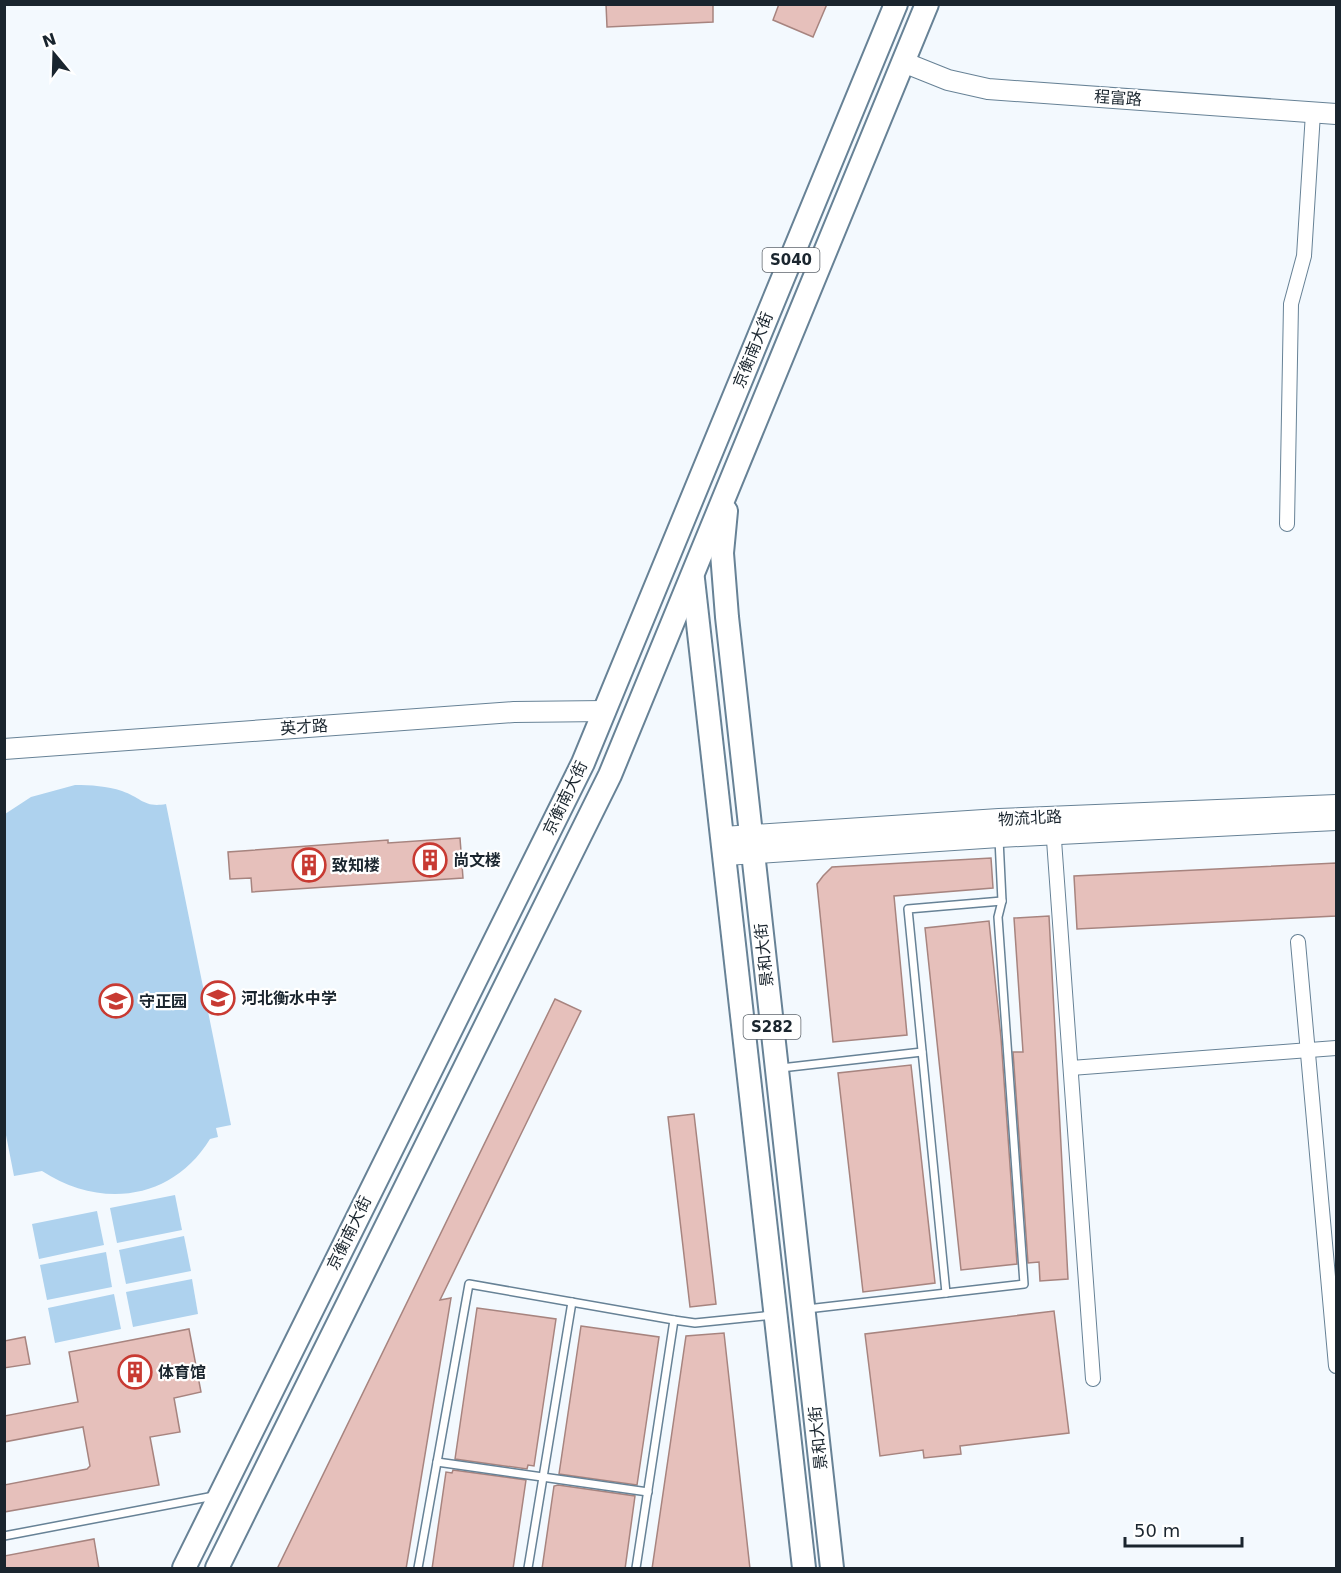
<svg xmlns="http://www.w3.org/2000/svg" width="1341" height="1573" font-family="'DejaVu Sans','Noto Sans SC',sans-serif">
  <rect width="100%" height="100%" fill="#f3f9fe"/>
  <g fill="#aed2ee">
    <path d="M75 785C91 785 107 786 122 791 142 798 144 808 166 804L231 1125 216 1128 218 1137 210 1139C172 1201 100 1209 42 1171L14 1176 5 1130V814L31 797Z"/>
    <path d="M175 1195 182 1230 117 1243 110 1208Z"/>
    <path d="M97 1211 104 1245 39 1259 32 1224Z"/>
    <path d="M184 1236 191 1271 126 1284 119 1250Z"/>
    <path d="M106 1252 112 1287 47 1300 40 1265Z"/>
    <path d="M192 1279 198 1314 133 1327 126 1292Z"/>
    <path d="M114 1294 121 1329 55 1343 48 1308Z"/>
  </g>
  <g fill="#e6c0bb" stroke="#a7847f" stroke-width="1.5">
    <path d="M606 4H713V22L607 27Z"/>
    <path d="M779 4H827L813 37 773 20Z"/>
    <path d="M460 838 463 878 252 892 251 878 230 879 228 852 388 840V843Z"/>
    <path d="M991 858 993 888 894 896 907 1035 833 1042 817 884 823 876 832 867Z"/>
    <path d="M1336 863V916L1077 929 1074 876Z"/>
    <path d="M1049 916 1068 1279 1040 1281 1039 1262 1028 1263 1013 1052H1023L1014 918Z"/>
    <path d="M989 921 1001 1038 1017 1264 961 1270 925 928Z"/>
    <path d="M555 999 581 1011 440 1300 451 1298 406 1569H277Z"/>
    <path d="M911 1065 935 1283 863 1292 838 1073Z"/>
    <path d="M694 1114 716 1304 690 1307 668 1117Z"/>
    <path d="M477 1308 556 1319 534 1466 528 1465 527 1469 455 1459Z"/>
    <path d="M1054 1311 1069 1433 960 1446 961 1454 924 1458 923 1450 880 1456 865 1334Z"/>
    <path d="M581 1326 659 1337 637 1485 559 1474Z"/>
    <path d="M189 1329 201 1392 174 1398 180 1432 150 1437 159 1485 4 1512V1485L87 1469 90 1466 83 1427 4 1442V1416L78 1402 69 1352Z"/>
    <path d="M724 1333 750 1569H652L686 1336Z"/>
    <path d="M25 1337 30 1364 4 1368V1341Z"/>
    <path d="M453 1470 526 1480 513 1569H432L446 1472 452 1473Z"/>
    <path d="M558 1485 635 1496 625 1569H542L554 1486Z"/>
    <path d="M94 1539 99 1569H4V1556Z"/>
  </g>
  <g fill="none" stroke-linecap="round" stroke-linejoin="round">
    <g stroke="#678296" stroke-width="10">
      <g id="lane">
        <path d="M781 1068 922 1052"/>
        <path d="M946 1293 908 909 1002 901"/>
        <path d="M807 1309 1024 1284 998 917 1002 901 999 839"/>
        <path d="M674 1320 695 1323 773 1315"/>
        <path d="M437 1462 648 1492"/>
        <path d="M4 1536 214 1496"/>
        <path d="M418 1568 469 1284 674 1320 636 1568"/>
        <path d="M528 1568 572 1302"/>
      </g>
    </g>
    <g stroke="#678296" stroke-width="16">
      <g id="street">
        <path d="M1287 524 1291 304 1304 256 1313 113"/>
        <path d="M1054 840 1093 1379"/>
        <path d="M1298 942 1336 1366"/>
        <path d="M1071 1068 1336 1048"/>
      </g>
    </g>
    <g stroke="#678296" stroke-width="22">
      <g id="secondary">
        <path d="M903 62 948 80 988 89 1336 114"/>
        <path d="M4 749 514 712 605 711"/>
        <path d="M723 837 999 819 1336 805"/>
        <path d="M726 855 999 837 1336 820"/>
      </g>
    </g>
    <g stroke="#678296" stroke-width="26">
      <g id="primary">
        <path d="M726 511 722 553 727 617 832 1568"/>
        <path d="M693 579 804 1568"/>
        <path d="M184 1568 583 763 896 4"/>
        <path d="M217 1568 610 775 927 4"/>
      </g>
    </g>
    <use href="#lane" stroke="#fff" stroke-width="7"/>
    <use href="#street" stroke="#fff" stroke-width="14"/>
    <use href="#secondary" stroke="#fff" stroke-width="20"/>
    <use href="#primary" stroke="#fff" stroke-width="22"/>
  </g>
  <defs>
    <g id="building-ring" transform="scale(1.725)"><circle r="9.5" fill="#fff" stroke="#c83a32" stroke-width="1.5"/><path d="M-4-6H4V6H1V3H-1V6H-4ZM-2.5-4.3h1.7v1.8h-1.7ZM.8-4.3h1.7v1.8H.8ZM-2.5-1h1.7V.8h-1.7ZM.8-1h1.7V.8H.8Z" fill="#c83a32"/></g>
    <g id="school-ring" transform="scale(1.725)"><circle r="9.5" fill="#fff" stroke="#c83a32" stroke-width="1.5"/><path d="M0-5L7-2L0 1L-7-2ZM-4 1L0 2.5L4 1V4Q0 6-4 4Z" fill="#c83a32"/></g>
  </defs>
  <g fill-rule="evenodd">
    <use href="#building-ring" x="430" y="860"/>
    <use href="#building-ring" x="309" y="865"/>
    <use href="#school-ring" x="218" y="998"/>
    <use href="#school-ring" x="116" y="1001"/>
    <use href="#building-ring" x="135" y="1372"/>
  </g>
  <g text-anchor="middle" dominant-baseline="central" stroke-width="4.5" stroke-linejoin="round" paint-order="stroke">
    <g fill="#fff" stroke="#5f666d" stroke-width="1.5">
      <rect x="762.5" y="248" width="57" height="24" rx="4.5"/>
      <rect x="743.5" y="1015" width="57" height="24" rx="4.5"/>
    </g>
    <g font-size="15" font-weight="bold" fill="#1a252e">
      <text x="791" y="260">S040</text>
      <text x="772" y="1027">S282</text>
    </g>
    <g font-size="16" fill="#1a252e" stroke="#fff">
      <text transform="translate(1118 98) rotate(4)">程富路</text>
      <text transform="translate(753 350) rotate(-68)">京衡南大街</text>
      <text transform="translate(304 727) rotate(-4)">英才路</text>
      <text transform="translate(565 798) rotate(-64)">京衡南大街</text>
      <text transform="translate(1030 818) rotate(-3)">物流北路</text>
      <text transform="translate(764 955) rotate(-96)">景和大街</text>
      <text transform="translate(349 1233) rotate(-64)">京衡南大街</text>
      <text transform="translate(818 1438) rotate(-96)">景和大街</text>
    </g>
    <g font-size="16" font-weight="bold" fill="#1a252e" stroke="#fff" text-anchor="start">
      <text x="453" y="860">尚文楼</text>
      <text x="332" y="865">致知楼</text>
      <text x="241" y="998">河北衡水中学</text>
      <text x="139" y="1001">守正园</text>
      <text x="158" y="1372">体育馆</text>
    </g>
  </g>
  <rect width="1341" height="1573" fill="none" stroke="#1a252e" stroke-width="12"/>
  <g transform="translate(54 54) rotate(341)" stroke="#ffffff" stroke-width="4.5" paint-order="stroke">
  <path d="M0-4.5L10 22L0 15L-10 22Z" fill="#1a252e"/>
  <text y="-9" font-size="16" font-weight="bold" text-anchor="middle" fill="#1a252e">N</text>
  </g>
  <path d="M1125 1537v9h117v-9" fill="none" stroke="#1a252e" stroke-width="3"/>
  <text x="1134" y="1537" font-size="18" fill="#1a252e" stroke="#ffffff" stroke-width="4.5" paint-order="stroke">50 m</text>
</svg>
